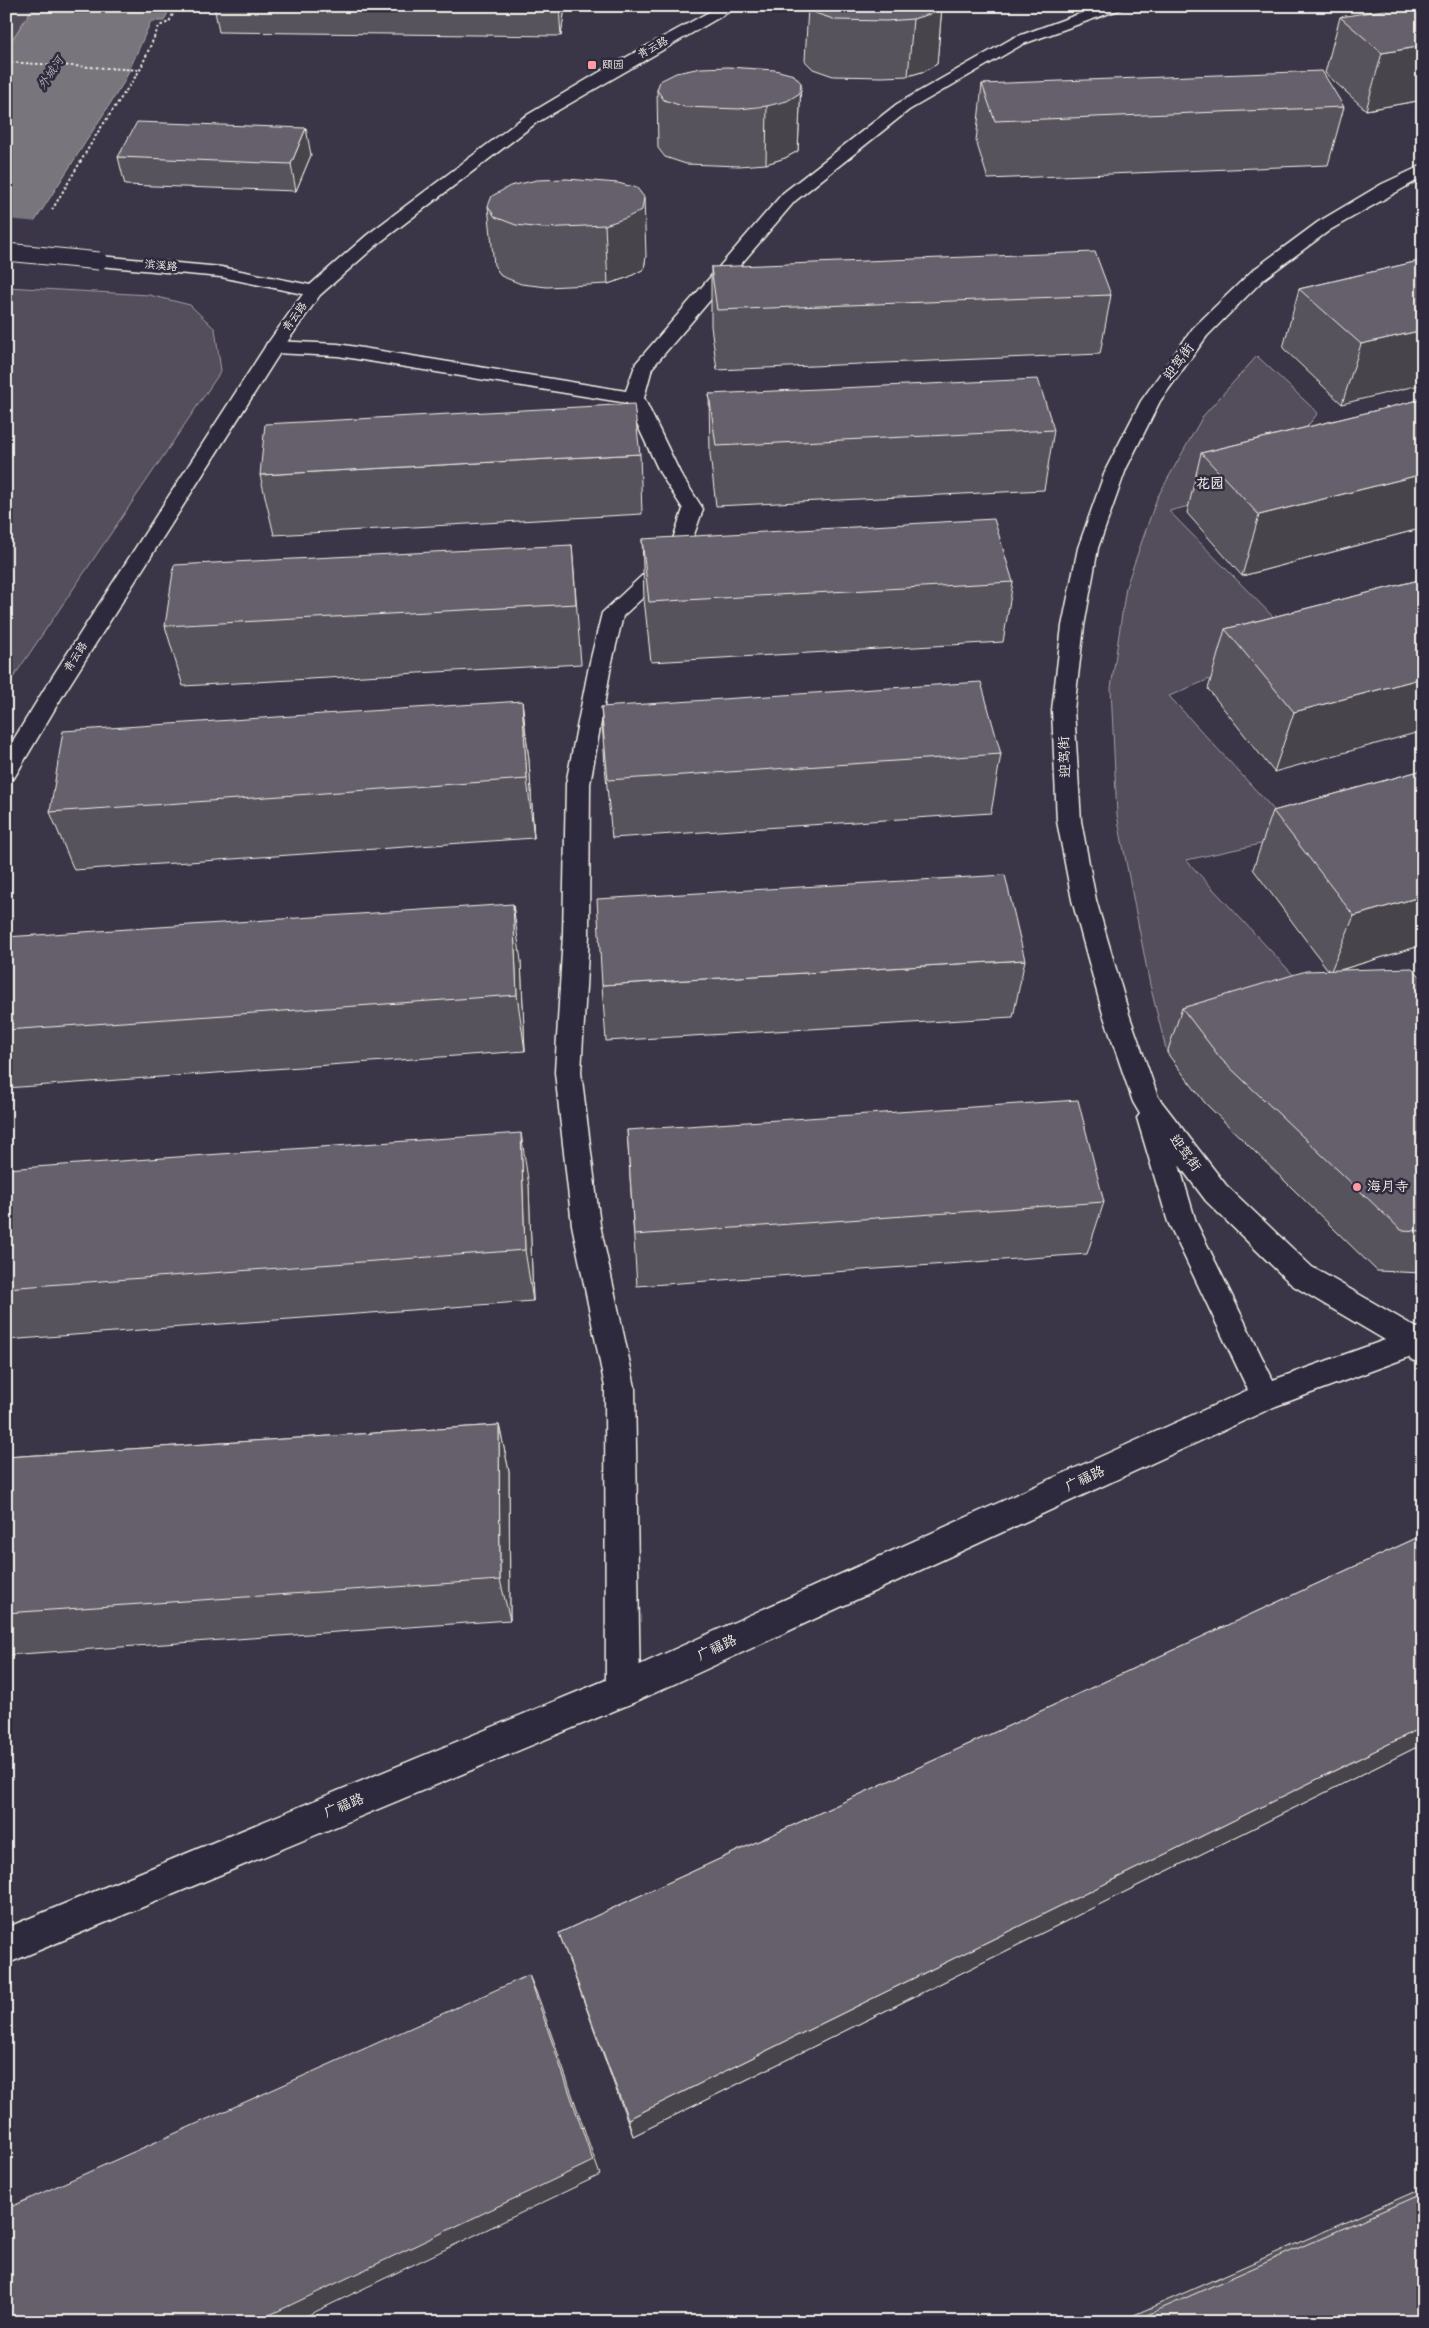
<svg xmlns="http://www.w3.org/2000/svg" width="1429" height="2328" font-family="Kalam,'LXGW WenKai TC',sans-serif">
  <rect width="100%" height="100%" fill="#3b3647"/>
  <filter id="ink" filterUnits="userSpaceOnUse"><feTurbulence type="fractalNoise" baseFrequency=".02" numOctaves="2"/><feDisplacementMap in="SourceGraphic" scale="10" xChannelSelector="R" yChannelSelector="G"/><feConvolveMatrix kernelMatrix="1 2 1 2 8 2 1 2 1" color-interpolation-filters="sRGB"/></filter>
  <g filter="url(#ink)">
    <g fill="#534e5c" stroke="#a4a0a2">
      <path d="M6 6H34L6 49Z"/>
      <path d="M6 287 149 295 190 305 215 329 221 371 6 688Z"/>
      <path d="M1257 356 1318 413 1294 443 1328 471 1169 511 1298 642 1169 696 1298 836 1186 860 1325 1009 1167 1053 1150 985 1117 815 1111 688 1126 587 1157 498 1203 416Z"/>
    </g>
    <path fill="#78747b" stroke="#aaa6a7" d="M34 6H171L164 21H151L124 82 37 218 6 261V49Z"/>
    <path fill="#3b3647" d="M6 219 38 222 6 264Z"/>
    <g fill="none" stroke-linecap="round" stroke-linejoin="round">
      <g stroke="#f4f1e8" stroke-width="3">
        <path id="minor" d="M1101 6H1123L1121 9 1023 44 909 110 795 201 652 368 644 398 680 473 703 509 689 549 663 579 623 616 611 666 590 784 589 935 581 1072 600 1225 635 1387 640 1690 635 1702 623 1706 611 1702 606 1690 605 1387 572 1225 555 1072 563 935 566 784 589 666 602 613 649 569 672 542 683 509 660 473 627 403 338 356 274 353 267 351 265 347 267 343 274 341 338 344 626 391 636 363 783 193 897 104 1013 38Z"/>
      </g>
      <g stroke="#f4f1e8" stroke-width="3">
        <g id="tertiary">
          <path d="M720 6H739L536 123 379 243 320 295 283 348 63 695 14 778 6 780V752L45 688 265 347 303 294 221 277 99 266 93 265 90 261 93 257 99 256 221 267 310 285 367 235 524 117 603 70Z"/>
          <path d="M1423 165V177L1330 230 1265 278 1207 336 1160 401 1126 469 1098 548 1084 626 1074 710 1081 821 1096 900 1129 1014 1158 1097 1226 1185 1312 1267 1417 1328 1423 1326V1364L1412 1360 1409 1357 1276 1406 635 1702 6 1964V1928L611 1678 1248 1390 1168 1222 1137 1118 1140 1114 1133 1102 1103 1014 1072 900 1057 821 1052 710 1062 626 1078 548 1106 469 1141 401 1193 328 1253 270 1318 222 1382 184ZM1179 1165 1206 1201 1292 1285 1385 1340 1273 1380 1196 1222Z"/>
        </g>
      </g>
      <g stroke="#f4f1e8" stroke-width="2" stroke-dasharray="2.5 2.5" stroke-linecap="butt">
        <path d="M6 62 140 70"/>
        <path d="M52 210 98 132 140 70 159 26 169 22 177 6"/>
      </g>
      <use href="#minor" fill="#2f2a3d" fill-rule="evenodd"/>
      <use href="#tertiary" fill="#2f2a3d" fill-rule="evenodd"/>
      <g stroke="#f4f1e8" stroke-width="19" stroke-linecap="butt">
        <path id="tertiary-bridge" d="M6 252 99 261"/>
      </g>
      <use href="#tertiary-bridge" stroke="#2f2a3d" stroke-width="17"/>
    </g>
    <g fill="#57535d" stroke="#f4f1e8">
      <path d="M214 6H565L561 36 219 32Z"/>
      <path d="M808 6H942L937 64 925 71 908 76 882 77 833 76 813 69 805 61Z"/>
      <path d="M970 6H1043L1018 8Z"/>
      <path d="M1423 6V100L1366 110 1325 73 1340 17Z"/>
      <path d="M801 83 798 151 785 158 766 164 739 166 686 164 665 157 658 148 657 90Z"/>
      <path d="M982 84 1344 107 1328 165 988 179 976 141Z"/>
      <path d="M311 155 296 191 125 185 118 157Z"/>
      <path d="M567 179 646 256 644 269 629 277 608 284 547 287 521 284 501 276 494 265 488 206Z"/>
      <path d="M1423 260 1342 404 1283 348 1299 289Z"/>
      <path d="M711 267 1111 295 1100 354 717 370 711 326Z"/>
      <path d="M709 394 1054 430 1044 490 716 506 710 454Z"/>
      <path d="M1423 399V528L1242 576 1187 513 1201 453Z"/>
      <path d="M640 454 642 514 274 535 260 475Z"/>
      <path d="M642 539 1013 582 1003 642 651 662 644 599Z"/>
      <path d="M572 545 581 664 183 686 165 626Z"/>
      <path d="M1423 579 1274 772 1208 689 1225 629Z"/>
      <path d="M522 701 529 761 534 838 74 870 50 812Z"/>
      <path d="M601 707 1001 754 991 813 612 838 605 766Z"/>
      <path d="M1423 770V945L1340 970 1423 979V1273L1377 1271 1205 1103 1167 1053 1182 1008 1328 970 1253 869 1273 811Z"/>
      <path d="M6 937 521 961 525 1051 6 1088Z"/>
      <path d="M1025 960 1013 1017 606 1041 602 985Z"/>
      <path d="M627 1130 1104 1202 1087 1254 637 1286Z"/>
      <path d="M6 1169 529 1186 533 1301 6 1340Z"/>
      <path d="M499 1425 509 1471 510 1620 6 1655V1457Z"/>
      <path d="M1423 1535V1744L633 2136 568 1958 559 1933Z"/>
      <path d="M1423 2188V2322H1118Z"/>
    </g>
    <g fill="#47444c" stroke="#f4f1e8">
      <path d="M559 6H565L561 36Z"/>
      <path d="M942 7 937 64 925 71 908 76 913 19Z"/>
      <path d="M1423 46V100L1366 110 1382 53Z"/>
      <path d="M801 83 798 151 785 158 766 164 767 106Z"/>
      <path d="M306 128 311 155 296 191 291 164Z"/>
      <path d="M644 197 646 256 644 269 629 277 608 284 605 225Z"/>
      <path d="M1423 330V384L1342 404 1361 344Z"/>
      <path d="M1423 474V528L1242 576 1259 515Z"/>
      <path d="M1423 678V731L1274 772 1294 712Z"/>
      <path d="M522 701 529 761 534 838 527 779Z"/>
      <path d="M1423 896V945L1330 973 1354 916Z"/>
      <path d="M513 904 521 961 525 1051 517 995Z"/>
      <path d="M521 1133 529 1186 533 1301 525 1250Z"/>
      <path d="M499 1425 509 1471 510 1620 500 1580Z"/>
      <path d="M1423 1727V1744L633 2136 628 2119Z"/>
      <path d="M529 1975 539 1999 600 2175 294 2322H255Z"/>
    </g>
    <g fill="#65616c" stroke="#f4f1e8">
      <path d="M809 6H942V7L930 14 913 19 886 21 836 20 815 13Z"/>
      <path d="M1408 6H1423V46L1382 53 1340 17Z"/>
      <path d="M728 67 775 70 794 75 801 83 800 93 787 101 767 106 739 109 685 107 664 100 657 90 660 81 676 73 701 68Z"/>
      <path d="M1322 71 1344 107 995 121 982 84Z"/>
      <path d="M137 122 306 128 291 164 118 157Z"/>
      <path d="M567 179 618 183 637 188 644 197 642 210 626 218 605 225 543 228 516 225 495 217 488 206 492 196 510 186 537 180Z"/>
      <path d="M1095 252 1111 295 717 310 711 267Z"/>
      <path d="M1423 260V330L1361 344 1299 289Z"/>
      <path d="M1038 379 1054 430 716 446 709 394Z"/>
      <path d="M1423 399V474L1259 515 1201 453Z"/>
      <path d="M634 404 640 454 260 475 265 424Z"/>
      <path d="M994 519 1013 582 649 602 642 539Z"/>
      <path d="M572 545 576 604 165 626 174 565Z"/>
      <path d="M1423 579V678L1294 712 1225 629Z"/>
      <path d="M981 682 1001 754 608 780 601 707Z"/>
      <path d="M522 701 527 779 50 812 63 731Z"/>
      <path d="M1423 770V896L1354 916 1273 811Z"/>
      <path d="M1005 875 1025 960 602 985 597 899Z"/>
      <path d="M513 904 517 995 6 1030V937Z"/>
      <path d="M1412 968 1423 979V1231L1401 1230 1221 1059 1182 1008 1306 971Z"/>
      <path d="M1078 1100 1104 1202 634 1235 627 1130Z"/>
      <path d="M521 1133 525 1250 6 1288V1169Z"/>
      <path d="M499 1425 500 1580 6 1613V1457Z"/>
      <path d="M1423 1535V1727L628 2119 559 1933Z"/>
      <path d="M529 1975 593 2161 255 2322H6V2209Z"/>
      <path d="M1423 2193V2322H1131Z"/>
    </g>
  </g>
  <g fill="#ff9aa2" stroke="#2f2a3d" stroke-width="2">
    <rect x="587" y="60" width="10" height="10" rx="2.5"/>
    <circle cx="1357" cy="1187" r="5"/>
  </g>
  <g text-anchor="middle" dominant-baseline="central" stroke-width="5" stroke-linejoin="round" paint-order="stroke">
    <g font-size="11" fill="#f4f1e8" stroke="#2f2a3d">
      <text transform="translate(653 48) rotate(-29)">青云路</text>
      <text transform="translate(161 266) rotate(5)">滨溪路</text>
      <text transform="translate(295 317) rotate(-54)">青云路</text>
      <text transform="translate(76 657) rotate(-57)">青云路</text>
    </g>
    <g font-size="11" fill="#f4f1e8" stroke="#2f2a3d" text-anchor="start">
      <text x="602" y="65">颐园</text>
    </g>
    <g font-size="12" font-style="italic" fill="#b6b2b2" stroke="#2f2a3d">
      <text transform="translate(51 73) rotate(-56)">外城河</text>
    </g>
    <g font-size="14" fill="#f4f1e8" stroke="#2f2a3d">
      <text transform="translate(1179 362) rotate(-54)">迎驾街</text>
      <text transform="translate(1065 757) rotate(-93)">迎驾街</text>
      <text transform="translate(1185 1153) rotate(53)">迎驾街</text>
      <text transform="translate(1085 1479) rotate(-25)">广福路</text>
      <text transform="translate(717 1648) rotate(-25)">广福路</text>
      <text transform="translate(344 1806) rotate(-22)">广福路</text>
    </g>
    <g font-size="14" font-weight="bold" fill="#f4f1e8" stroke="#2f2a3d">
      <text x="1210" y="484">花园</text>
    </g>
    <g font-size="14" fill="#f4f1e8" stroke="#2f2a3d" text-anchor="start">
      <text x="1367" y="1187">海月寺</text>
    </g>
  </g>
  <rect width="1429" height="2328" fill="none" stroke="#2f2a3d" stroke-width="25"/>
  <rect x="12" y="12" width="1404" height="2303" fill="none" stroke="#f4f1e8" stroke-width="2" filter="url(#ink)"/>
</svg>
